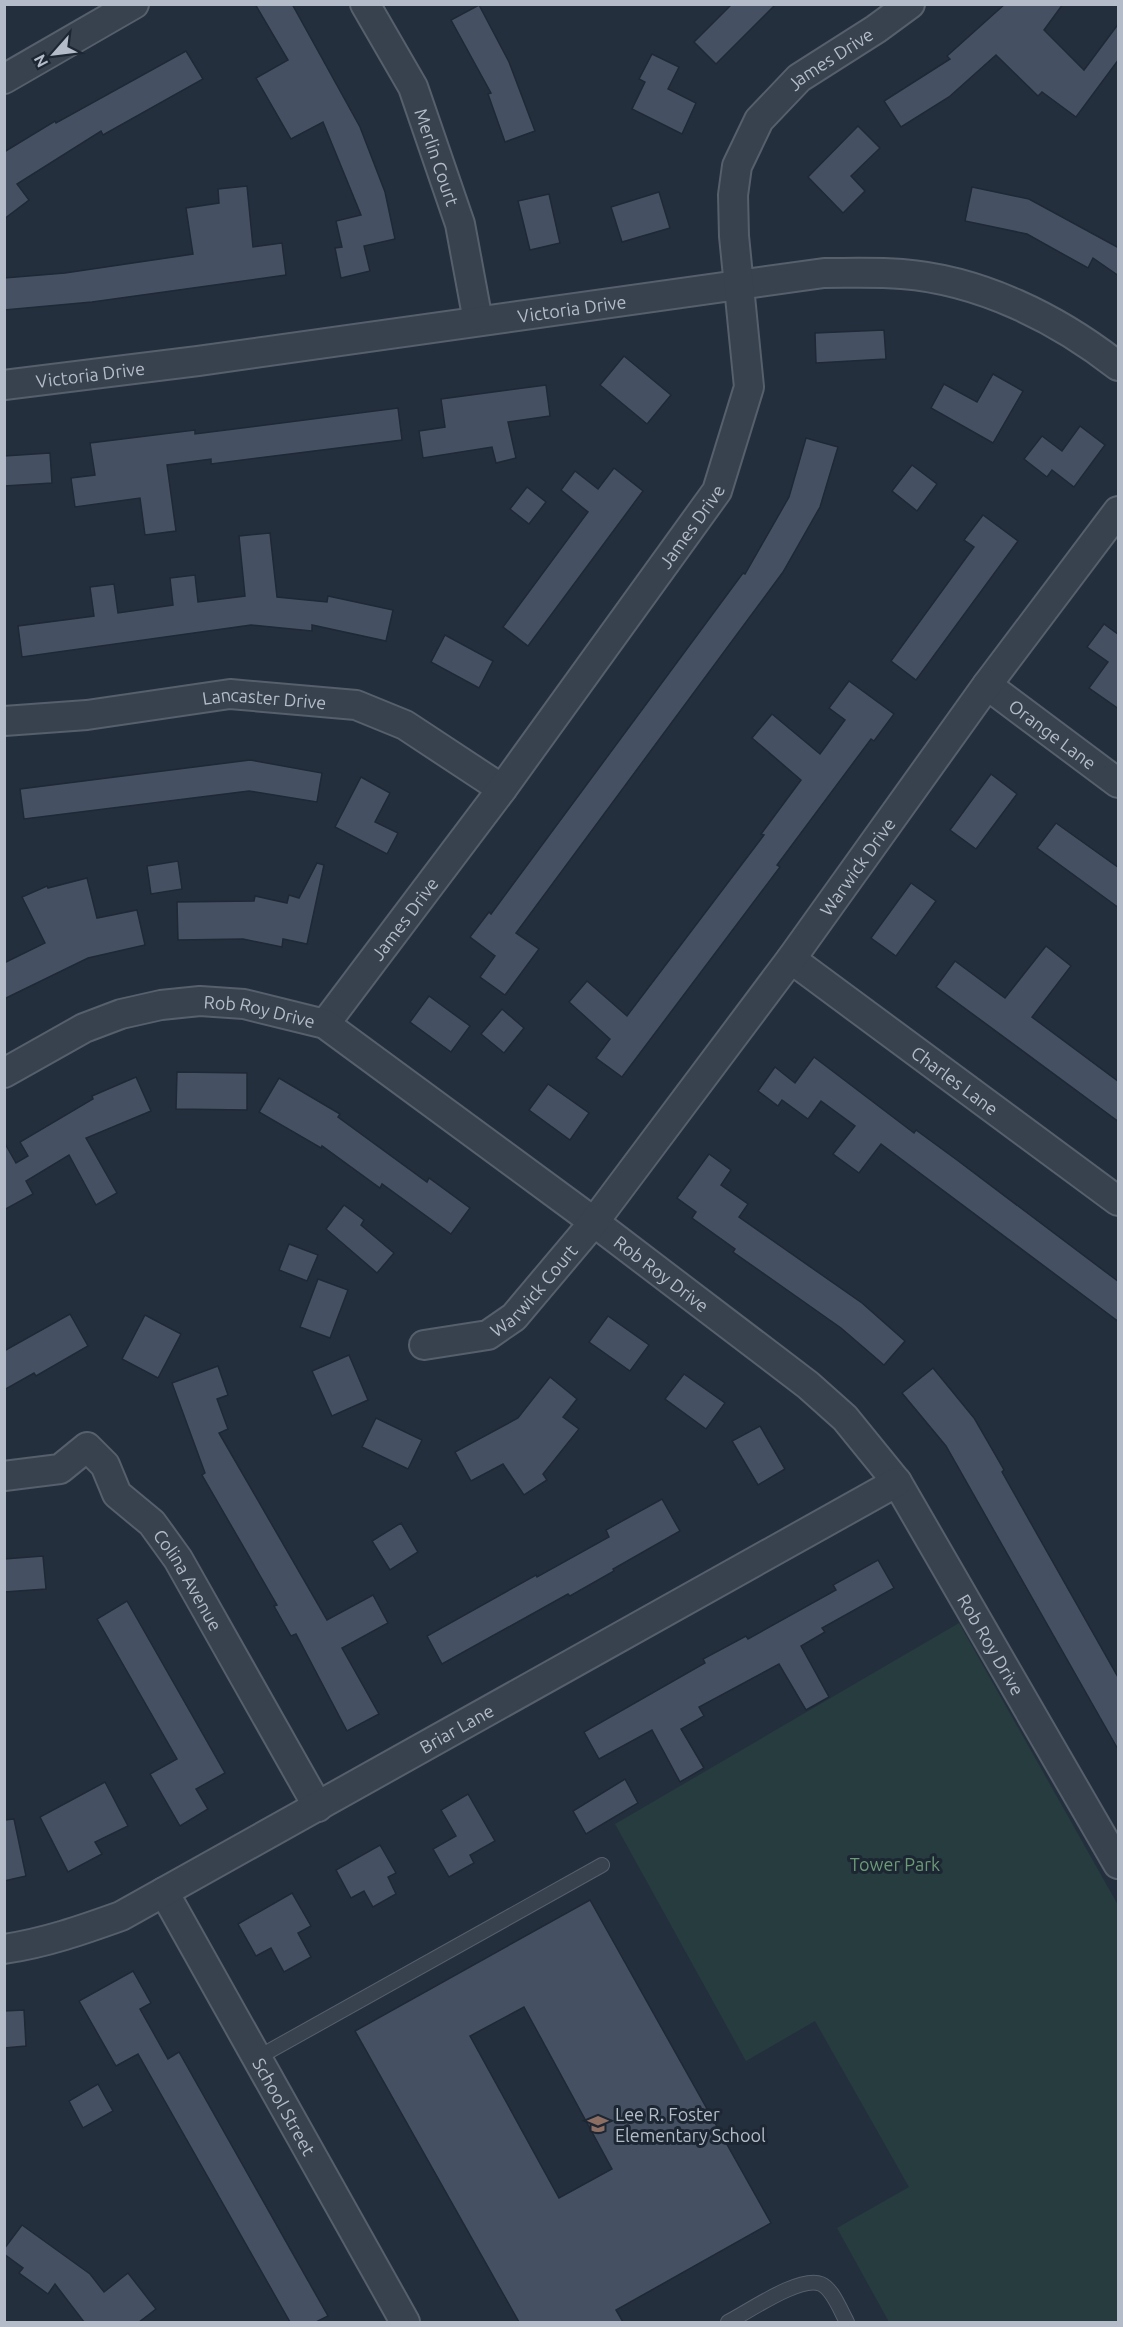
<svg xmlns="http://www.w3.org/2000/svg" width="1123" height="2327" font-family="Ubuntu,sans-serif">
  <rect width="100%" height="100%" fill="#242f3e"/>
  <path fill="#263c3f" d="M959 1623 1118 1905V2322H889L837 2228 909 2187 815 2021 746 2061 615 1824Z"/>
  <g fill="#455162" stroke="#1f2835" stroke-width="1.5" fill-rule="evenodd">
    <path d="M255 4H292L360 127 385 192 395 239 364 246 370 271 341 278 335 248 342 247 336 221 361 215 323 122 291 139 256 78 288 60Z"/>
    <path d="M732 4H776L716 64 694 42Z"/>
    <path d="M1005 4H1063L1044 30 1084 70 1119 23V59L1076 117 1042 92 1038 96 996 55 949 97 901 127 884 101 950 59 947 56Z"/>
    <path d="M479 5 509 62 535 131 505 142 488 94 491 93 451 20Z"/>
    <path d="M186 51 203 79 103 135 101 131 17 184 29 200 4 219V152L55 121 56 123Z"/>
    <path d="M652 54 679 67 668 89 696 103 682 134 632 109 645 82 639 79Z"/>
    <path d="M858 126 880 148 851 176 865 191 843 213 808 177Z"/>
    <path d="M247 186 253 247 282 243 286 275 92 302 4 310V278L65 273 193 254 186 208 219 203 218 189Z"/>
    <path d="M972 187 1029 199 1119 248V276L1093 258 1088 268 1027 234 965 221Z"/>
    <path d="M659 192 670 228 622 242 611 207Z"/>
    <path d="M549 194 560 243 530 250 518 201Z"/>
    <path d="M884 330 886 359 816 363 815 333Z"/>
    <path d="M624 356 671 395 647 424 600 385Z"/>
    <path d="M993 374 1023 391 993 443 931 408 944 384 977 402Z"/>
    <path d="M546 385 550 416 508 422 516 458 496 463 492 447 423 458 419 431 445 427 441 399Z"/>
    <path d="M398 408 402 440 211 464V459L167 465 176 531 145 535 140 498 75 507 71 478 95 475 90 443 195 430V434Z"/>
    <path d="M1080 426 1105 445 1074 487 1052 470 1047 477 1024 459 1042 436 1062 451Z"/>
    <path d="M806 438 838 447 820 507 783 572 516 933 539 949 505 995 480 977 495 956 470 937 489 912 491 914 743 573 745 574 789 497Z"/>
    <path d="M50 453 52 483 4 486V456Z"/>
    <path d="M912 465 937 484 917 511 892 491Z"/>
    <path d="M614 468 643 491 528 646 503 627 588 512 561 490 575 471 598 489Z"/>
    <path d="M527 487 546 502 529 524 510 509Z"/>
    <path d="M983 515 1018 541 916 680 891 661 974 547 964 540Z"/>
    <path d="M270 533 277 597 327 602 328 596 393 610 386 641 312 625V631L251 625 22 657 18 626 94 616 90 587 114 584 118 613 173 605 170 578 195 575 198 602 245 596 239 536Z"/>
    <path d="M1104 624 1119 635V709L1089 688 1108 662 1087 647Z"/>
    <path d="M445 635 493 661 479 688 431 662Z"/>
    <path d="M849 681 894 714 874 741 871 739 777 865 780 867 622 1077 596 1058 610 1039 569 1002 587 981 627 1016 764 835 761 834 801 780 752 738 772 714 820 754 845 720 829 708Z"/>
    <path d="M250 760 322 773 317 802 249 791 24 819 20 789Z"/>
    <path d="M991 774 1017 794 976 849 950 830Z"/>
    <path d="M361 777 390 793 375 822 398 833 387 854 335 827Z"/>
    <path d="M1056 823 1119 868V908L1037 848Z"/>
    <path d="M178 861 182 889 151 894 147 866Z"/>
    <path d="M317 863 324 865 307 944 283 939 282 947 243 939 178 940 177 902 254 901 255 896 287 903 289 895 299 898Z"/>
    <path d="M87 878 97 918 137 910 145 945 88 958 4 999V963L45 943 22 897 47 886 48 888Z"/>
    <path d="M911 883 936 901 896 956 871 938Z"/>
    <path d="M1046 946 1071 966 1032 1017 1119 1082V1122L936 987 955 961 1005 998Z"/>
    <path d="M429 996 470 1026 451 1052 410 1022Z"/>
    <path d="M502 1009 524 1028 504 1053 481 1034Z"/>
    <path d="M814 1057 914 1133 916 1130 957 1160 1119 1282V1322L881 1144 859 1173 833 1154 855 1126 821 1101 808 1119 782 1100 778 1106 758 1091 775 1067 795 1083Z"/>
    <path d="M177 1072 247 1073V1110L176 1109Z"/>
    <path d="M136 1077 151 1111 86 1138 117 1193 96 1205 69 1155 26 1181 33 1194 4 1210V1142L16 1163 28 1156 20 1142 93 1099 92 1096Z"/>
    <path d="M279 1078 340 1114 338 1117 427 1182 429 1178 470 1208 451 1234 382 1184 380 1188 322 1146 321 1148 259 1112Z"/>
    <path d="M548 1084 589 1113 570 1140 529 1110Z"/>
    <path d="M709 1154 731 1170 721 1185 748 1204 739 1217 862 1303 905 1341 884 1365 841 1328 733 1252 735 1249 692 1218 696 1212 677 1198Z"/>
    <path d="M344 1205 364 1220 361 1225 394 1253 377 1273 326 1229Z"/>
    <path d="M289 1244 318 1255 307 1281 279 1270Z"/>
    <path d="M318 1279 348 1290 330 1338 300 1327Z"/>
    <path d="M70 1314 88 1346 36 1376 34 1373 4 1390V1351Z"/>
    <path d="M145 1315 181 1334 158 1378 122 1359Z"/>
    <path d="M608 1316 649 1345 630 1371 589 1342Z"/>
    <path d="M349 1355 368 1400 332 1416 312 1371Z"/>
    <path d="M218 1366 228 1395 217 1399 228 1429 219 1433 327 1620 373 1595 388 1623 342 1648 379 1714 347 1731 296 1634 291 1636 274 1606 277 1605 202 1475 205 1473 172 1383Z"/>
    <path d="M933 1368 974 1418 1004 1470 1002 1472 1119 1679V1751L946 1446 902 1393Z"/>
    <path d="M684 1374 725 1403 706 1429 665 1399Z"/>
    <path d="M550 1377 577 1399 563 1417 579 1429 543 1474 547 1480 524 1495 503 1464 471 1481 455 1452 518 1418Z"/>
    <path d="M376 1418 422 1440 408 1469 362 1447Z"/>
    <path d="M760 1426 785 1469 758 1485 732 1441Z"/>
    <path d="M662 1499 680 1531 613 1569 614 1571 570 1596 568 1594 442 1664 427 1636 536 1575 537 1577 609 1537 606 1530Z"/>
    <path d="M401 1523 418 1552 390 1570 372 1541Z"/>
    <path d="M43 1556 46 1589 4 1592V1559Z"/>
    <path d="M878 1560 894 1588 822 1628 825 1632 801 1646 829 1697 806 1710 779 1664 699 1707 704 1716 681 1729 704 1768 680 1782 652 1730 599 1759 584 1732 705 1663 703 1659 746 1636 748 1639 836 1590 833 1585Z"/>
    <path d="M127 1601 225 1773 196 1789 208 1809 180 1826 150 1774 177 1759 97 1619Z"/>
    <path d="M625 1779 638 1803 586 1834 573 1811Z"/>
    <path d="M105 1782 128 1826 95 1842 102 1854 68 1872 40 1817Z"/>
    <path d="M468 1794 495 1841 470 1855 474 1863 449 1877 433 1849 456 1836 441 1810Z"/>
    <path d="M14 1819 26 1876 4 1881V1820Z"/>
    <path d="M380 1845 396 1873 388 1877 396 1894 373 1907 364 1891 351 1898 336 1870Z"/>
    <path d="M292 1893 311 1926 298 1933 311 1957 284 1972 271 1948 256 1956 238 1924Z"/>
    <path d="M590 1900 771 2223 616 2310 623 2322H519L355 2031ZM524 2007 612 2169 559 2198 470 2036Z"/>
    <path d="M133 1971 151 2003 140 2009 168 2059 179 2052 328 2316 316 2322H290L138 2054 116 2066 79 2001Z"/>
    <path d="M24 2010 26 2046 4 2048V2011Z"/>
    <path d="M98 2084 113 2111 83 2128 69 2101Z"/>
    <path d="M22 2225 90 2274 104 2292 128 2273 156 2309 139 2322H84L55 2284 48 2294 19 2273 23 2268 4 2254V2249Z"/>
  </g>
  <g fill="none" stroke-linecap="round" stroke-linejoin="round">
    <g stroke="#565f6c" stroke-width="16">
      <g id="service">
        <path d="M257 2058 602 1865"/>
        <path d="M728 2322C748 2312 800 2275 821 2284 833 2289 841 2312 847 2322"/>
      </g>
    </g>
    <g stroke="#565f6c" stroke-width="32">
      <g id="minor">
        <path id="s1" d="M365 4 413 87 460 224 478 321"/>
        <path d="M4 79 134 4"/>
        <path id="s2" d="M4 385 198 361 824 273C850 273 877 272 902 274 980 280 1057 318 1118 366"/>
        <path id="s3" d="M987 685 1118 783"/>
        <path id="s4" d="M4 721 87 715 230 694 356 705 405 725 502 789"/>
        <path id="s5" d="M791 959 1118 1201"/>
        <path id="s6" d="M325 1024 502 789 717 491 749 387 734 236 733 195 737 166 759 120 799 78 876 29 910 4"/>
        <path id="s7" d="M4 1073 84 1028 121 1014 161 1005 200 1001 244 1004 325 1024 594 1222 808 1385 845 1418 897 1482 1118 1864"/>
        <path id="s8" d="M424 1345 488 1335 514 1317 594 1222 791 959 987 685 1118 511"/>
        <path id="s9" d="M4 1476 60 1469 87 1447 105 1465 117 1494 152 1523 178 1559 318 1807"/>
        <path id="s10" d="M164 1892 405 2322"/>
        <path id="s11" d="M4 1949C45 1943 82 1930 121 1916L897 1482"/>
      </g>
    </g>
    <use href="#service" stroke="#38414e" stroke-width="14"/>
    <use href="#minor" stroke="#38414e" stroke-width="28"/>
  </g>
  <defs>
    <g id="school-bare" transform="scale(1.62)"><path d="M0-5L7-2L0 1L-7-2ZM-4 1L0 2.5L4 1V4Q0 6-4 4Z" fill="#8d6e63" stroke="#1d2633" stroke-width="2.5" paint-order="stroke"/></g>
  </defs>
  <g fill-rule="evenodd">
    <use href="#school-bare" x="598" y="2124"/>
  </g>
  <g text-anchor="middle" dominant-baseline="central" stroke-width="6" stroke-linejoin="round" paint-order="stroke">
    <g font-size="18" fill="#b4bcc9" stroke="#1d2633">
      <text stroke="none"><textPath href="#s6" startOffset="1138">James Drive</textPath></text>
      <text stroke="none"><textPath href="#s1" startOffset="170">Merlin Court</textPath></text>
      <text stroke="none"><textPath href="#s2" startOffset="573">Victoria Drive</textPath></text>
      <text stroke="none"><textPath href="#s2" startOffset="87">Victoria Drive</textPath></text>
      <text stroke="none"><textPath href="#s6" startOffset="618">James Drive</textPath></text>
      <text stroke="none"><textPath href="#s4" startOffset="262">Lancaster Drive</textPath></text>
      <text stroke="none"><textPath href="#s3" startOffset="82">Orange Lane</textPath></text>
      <text stroke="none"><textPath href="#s8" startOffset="663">Warwick Drive</textPath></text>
      <text stroke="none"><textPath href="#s6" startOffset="132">James Drive</textPath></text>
      <text stroke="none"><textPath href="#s7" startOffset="272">Rob Roy Drive</textPath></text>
      <text stroke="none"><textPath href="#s5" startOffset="204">Charles Lane</textPath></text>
      <text stroke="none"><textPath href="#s7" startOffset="758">Rob Roy Drive</textPath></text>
      <text stroke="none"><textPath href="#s8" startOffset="129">Warwick Court</textPath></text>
      <text stroke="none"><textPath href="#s9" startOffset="261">Colina Avenue</textPath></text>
      <text stroke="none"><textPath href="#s7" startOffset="1262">Rob Roy Drive</textPath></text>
      <text stroke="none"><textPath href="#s11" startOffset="506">Briar Lane</textPath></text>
      <text stroke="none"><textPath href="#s10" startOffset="246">School Street</textPath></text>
    </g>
    <g font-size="18" fill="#6b9a76" stroke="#1d2633">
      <text x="895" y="1864">Tower Park</text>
    </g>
    <g font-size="18" fill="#b4bcc9" stroke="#1d2633" text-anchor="start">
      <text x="615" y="2114">Lee R. Foster<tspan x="615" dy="21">Elementary School</tspan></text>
    </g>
  </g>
  <rect width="1123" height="2327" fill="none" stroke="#b4bcc9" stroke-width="12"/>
  <g transform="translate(54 54) rotate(242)" stroke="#1d2633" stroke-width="4.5" paint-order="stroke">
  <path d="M0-4.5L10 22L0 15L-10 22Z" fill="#b4bcc9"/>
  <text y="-9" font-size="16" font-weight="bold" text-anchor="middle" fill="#b4bcc9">N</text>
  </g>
</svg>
